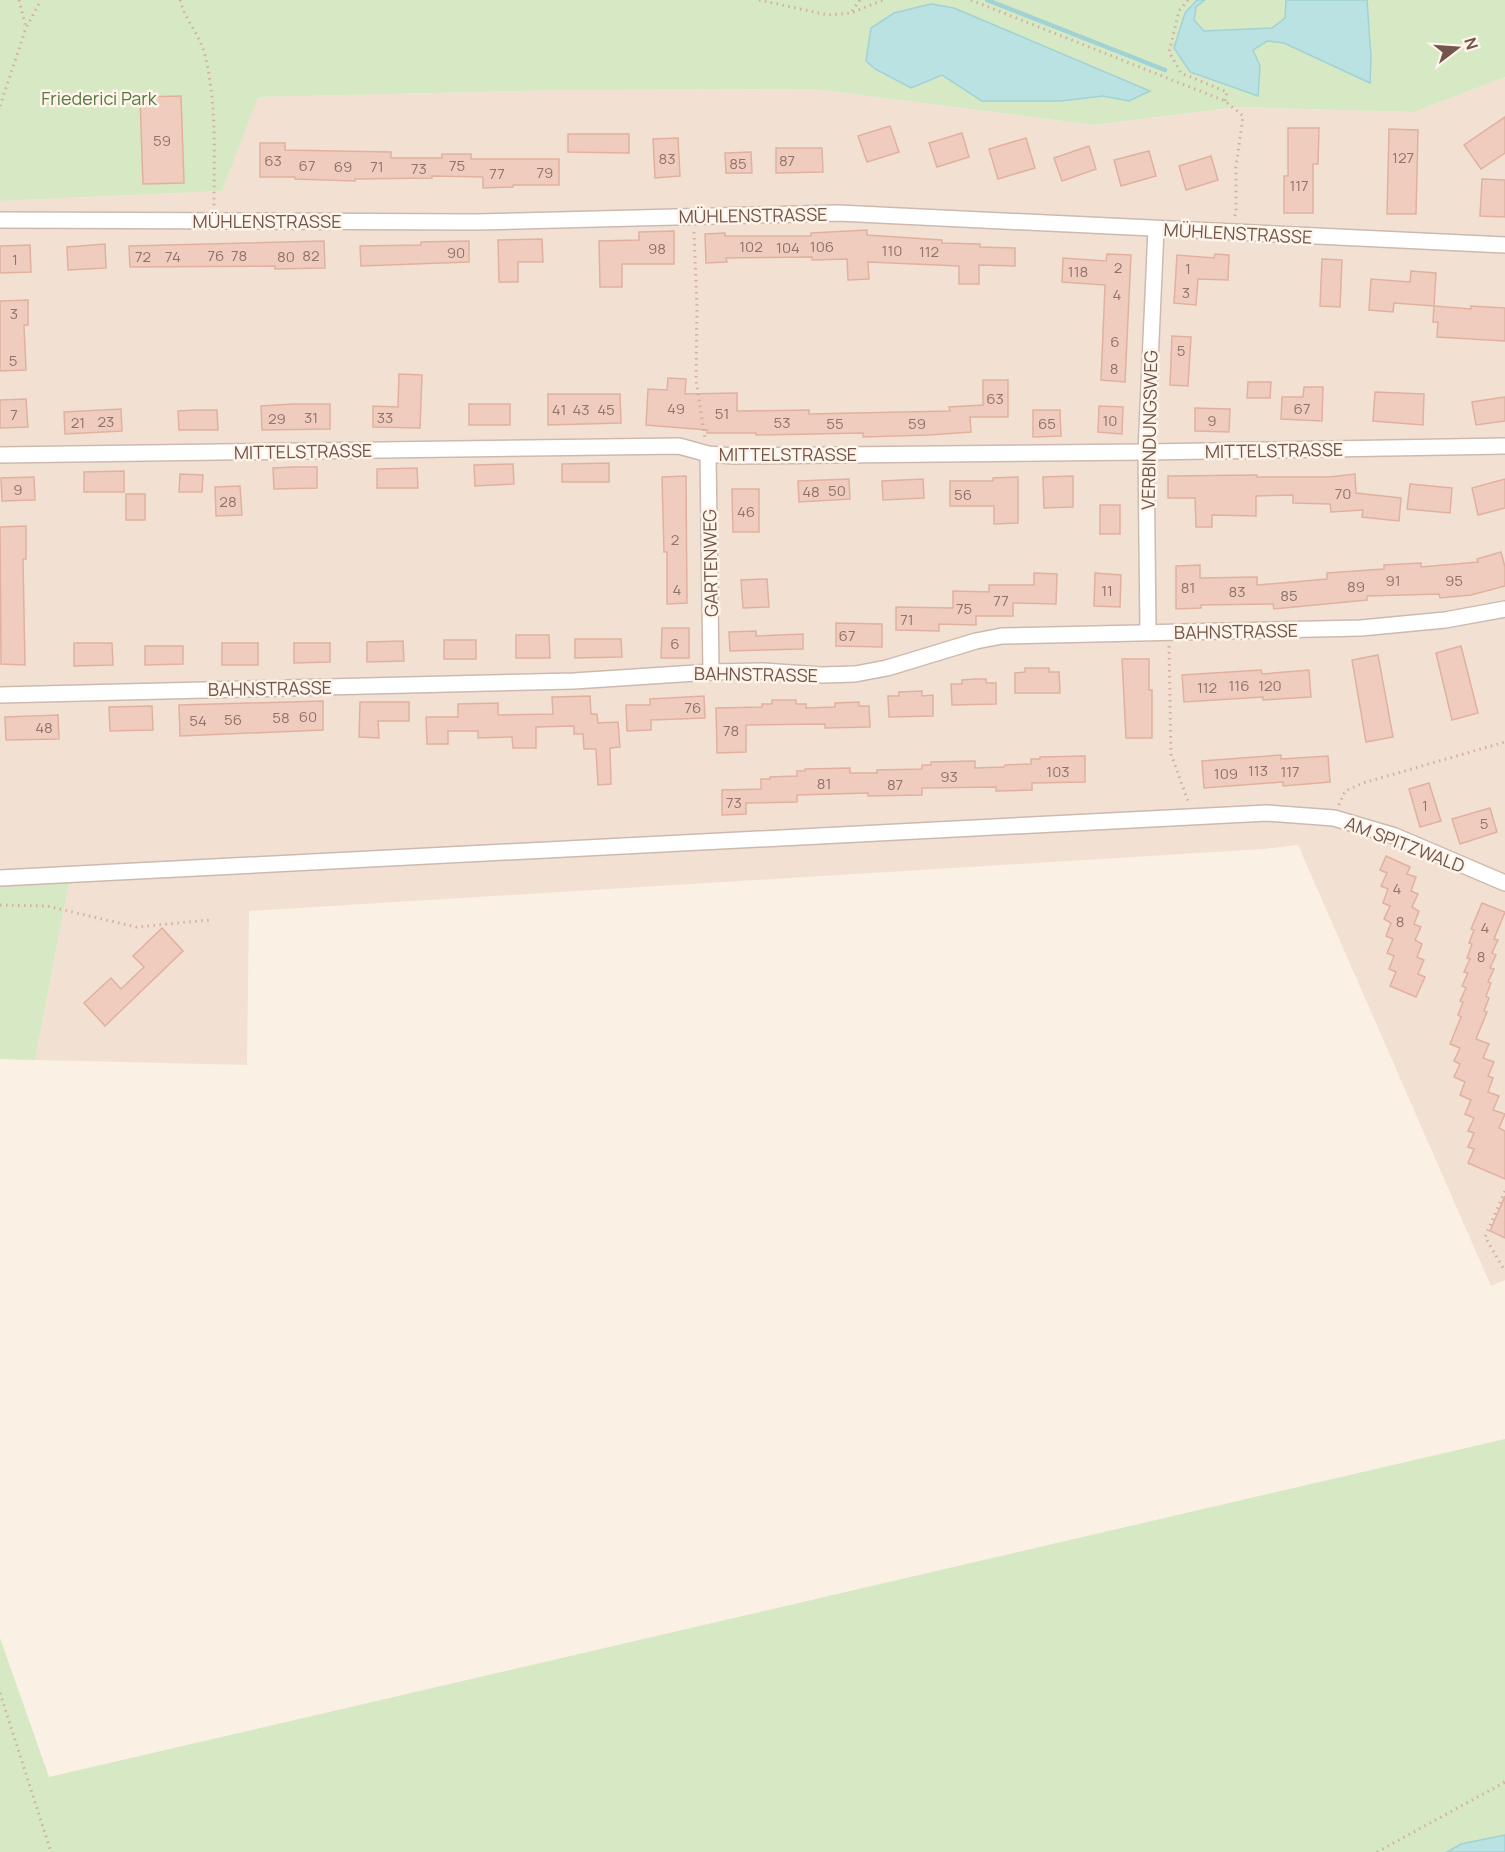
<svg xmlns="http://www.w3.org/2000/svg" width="1505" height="1852" font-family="Manrope,sans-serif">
  <rect width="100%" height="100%" fill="#fbf0e4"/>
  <path fill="#f2e1d3" d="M1505 77V1280L1491 1286 1298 845 1264 849 249 911 247 1065 35 1060 69 883 0 886V201L222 191 257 97 564 90 814 89 1093 125 1238 107 1414 112Z"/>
  <g fill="#d6e8c4" fill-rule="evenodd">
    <path d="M0 0H1197L1185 13 1174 48 1190 72 1260 66 1253 50 1267 41 1284 43 1370 83 1371 57 1367 0H1505V77L1414 112 1238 107 1093 125 814 89 564 90 258 97 222 191 0 201ZM931 4 954 8 1149 92 1128 101 1103 96 1061 101H982L871 28 894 13Z"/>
    <path d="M1205 0H1286L1285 18 1272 28 1204 31 1194 20 1196 7Z"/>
    <path d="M69 883 35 1060 0 1059V886Z"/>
    <path d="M1505 1439V1835L1461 1844 1447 1852H0V1638L49 1777Z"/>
  </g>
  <g fill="#bae2e3" stroke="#a1d2d5" stroke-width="1.5">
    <path d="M1197 0H1205L1196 7 1194 20 1204 31 1272 28 1285 18 1286 0H1367L1371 57 1370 83 1284 43 1267 41 1253 50 1260 66 1258 96 1190 72 1174 48 1185 13Z"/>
    <path d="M931 4 954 8 1150 91 1129 101 1103 96 1061 101H982L942 75 911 88 875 69 866 61 871 28 894 13Z"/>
    <path d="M1505 1835V1852H1447L1461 1844Z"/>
  </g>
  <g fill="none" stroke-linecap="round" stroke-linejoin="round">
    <path stroke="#a1d2d5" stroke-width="4.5" d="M987 0 1165 70"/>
  </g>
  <g fill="#efccbd" stroke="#e1b19f" stroke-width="1.5">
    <path d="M181 96 184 183 143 184 140 97Z"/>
    <path d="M1505 117V153L1481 169 1464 145Z"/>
    <path d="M890 126 899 152 867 162 858 136Z"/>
    <path d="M1288 128H1319L1318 164H1313V213H1284V176H1288Z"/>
    <path d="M1389 129 1418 130 1416 214H1387Z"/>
    <path d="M962 133 969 157 937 167 929 143Z"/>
    <path d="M568 134H629V153L568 152Z"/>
    <path d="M678 138 680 176 655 178 653 139Z"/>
    <path d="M1026 138 1035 168 998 179 989 149Z"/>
    <path d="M260 143H285V150L391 152V158H442V154H471V159H559V185H513V187L483 188V177L432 176V178L355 179V181L295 179V177H260Z"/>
    <path d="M1089 146 1096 169 1062 181 1054 158Z"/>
    <path d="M776 148H822L823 172 776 173Z"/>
    <path d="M1149 151 1156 176 1121 186 1114 160Z"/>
    <path d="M751 152 752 173H726L725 153Z"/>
    <path d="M1211 156 1218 180 1186 190 1179 166Z"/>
    <path d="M1482 179 1505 180V217L1480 216Z"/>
    <path d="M867 230V235L942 240V243L980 244V247L1015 248V266L979 265V284H959V266L868 262 869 279 848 280 847 259 812 260V257L726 258 727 262 706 263 705 234 725 233V236H811V233Z"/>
    <path d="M674 231V264H622V287H600L599 241 639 240V232Z"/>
    <path d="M542 239 543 262H518V282H499L498 240Z"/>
    <path d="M324 241 325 268 275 269V266L130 267 129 246Z"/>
    <path d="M469 241V262L361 266 360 246 421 245V242Z"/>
    <path d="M105 244 106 268 68 270 67 247Z"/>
    <path d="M30 245 31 272 0 273V246Z"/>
    <path d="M1107 254 1131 255 1125 382 1101 380 1105 285 1062 282 1063 258 1106 261Z"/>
    <path d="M1215 254 1229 255 1228 280 1198 279 1196 305 1174 303 1177 255 1214 258Z"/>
    <path d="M1322 259 1342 260 1340 307 1320 306Z"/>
    <path d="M1411 271 1436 273 1434 306 1394 303 1393 312 1369 310 1371 279 1410 282Z"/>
    <path d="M28 300V325H24L26 370 0 371V301Z"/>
    <path d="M1434 306 1471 309V306L1505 308V341L1437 337 1438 322H1433Z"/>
    <path d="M1172 336 1191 337 1188 386 1170 385Z"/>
    <path d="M399 374 422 375 420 428 373 427V406L398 407Z"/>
    <path d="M668 378 686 379 685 394 737 393V411L809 410V414L950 411 949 407 983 405V380H1008V417H970L971 432 929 435 863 437V433L756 435V433H707V430L646 425 648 389 667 390Z"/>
    <path d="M1248 382H1271L1270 398H1247Z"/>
    <path d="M1304 387H1323L1322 421 1281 419 1282 397H1303Z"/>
    <path d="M1375 392 1424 394 1423 425 1373 421Z"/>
    <path d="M548 394H620L621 423 548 425Z"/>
    <path d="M1505 397V421L1476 425 1472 402Z"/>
    <path d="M26 399 28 427 0 428V400Z"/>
    <path d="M293 404H330V429L262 430 261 406Z"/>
    <rect x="469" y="404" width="41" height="21"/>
    <path d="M1099 406 1123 407 1122 434 1098 432Z"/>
    <path d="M1195 408 1230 409 1229 432 1195 431Z"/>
    <path d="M121 409 122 431 65 434 64 412Z"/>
    <path d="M196 410H217L218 430H179L178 411Z"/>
    <path d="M1033 410H1060L1061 436 1033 437Z"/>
    <path d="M609 463V482H562V464Z"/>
    <path d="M513 464 514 484 475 486 474 465Z"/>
    <path d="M294 467H317V488L274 489 273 468Z"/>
    <path d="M417 468 418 488H377V469Z"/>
    <path d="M124 471V492H84V472Z"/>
    <path d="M180 474 203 475 202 492H179Z"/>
    <path d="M1355 474 1356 493 1401 498 1399 521 1362 517 1363 510 1331 512 1330 504 1293 503V495L1256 496V516L1212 515V527H1196L1195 498H1168V476L1257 475V477H1329Z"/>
    <path d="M686 476 687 603 667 604V552H664L662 477Z"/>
    <path d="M1073 476V507L1044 508 1043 477Z"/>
    <path d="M34 477 35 500 2 501 1 478Z"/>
    <path d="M1018 477V523L994 524V506H950V481H993V478Z"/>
    <path d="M849 479 850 499 799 502 798 481Z"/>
    <path d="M923 479 924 498 883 500 882 481Z"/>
    <path d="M1505 479V508L1478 515 1472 488Z"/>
    <path d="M1410 484 1452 488 1450 513 1407 509Z"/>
    <path d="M240 486 242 515 216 516 215 487Z"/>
    <path d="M732 489H759V532H733Z"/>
    <rect x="126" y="494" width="19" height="26"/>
    <rect x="1100" y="505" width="20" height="29"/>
    <path d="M26 526V559H23L25 665 1 664 0 527Z"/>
    <path d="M1501 552 1505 567V586L1471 595 1440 598 1439 594 1367 596V600L1274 609 1273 604 1201 605V608L1176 609V566L1200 565V578L1257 577V585L1327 579V573L1384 569V565L1421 563V567L1478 562 1477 559Z"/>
    <path d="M1034 573 1057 574 1056 604 1013 603V616H976V625L939 624V631L896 630V607L953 608V591L989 592V585H1034Z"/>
    <path d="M1095 573 1121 575 1120 607 1094 606Z"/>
    <path d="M767 579 769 607 743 608 741 580Z"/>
    <path d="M836 623 882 624V647L836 646Z"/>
    <path d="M662 628H689V658H661Z"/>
    <path d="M756 631V636L803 634V649L730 651 729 632Z"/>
    <path d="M516 635H549L550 658H516Z"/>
    <path d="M575 639H621L622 657 575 658Z"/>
    <rect x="444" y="640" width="32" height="19"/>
    <path d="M403 641 404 661 367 662V642Z"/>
    <path d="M74 643H112L113 665 74 666Z"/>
    <rect x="222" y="643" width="36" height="22"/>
    <path d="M294 643H330V662L294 663Z"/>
    <path d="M145 646H183V664L145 665Z"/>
    <path d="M1461 646 1478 713 1452 720 1436 653Z"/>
    <path d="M1378 655 1393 737 1366 742 1352 660Z"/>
    <path d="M1122 659H1149V690H1152V738H1126Z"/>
    <path d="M1025 668H1049V672H1059L1060 693H1015V673L1025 672Z"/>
    <path d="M1261 670 1262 674 1309 670 1311 697 1263 700V697L1184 702 1182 675Z"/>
    <path d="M974 679H986V683H996V704L952 705 951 684H962V680Z"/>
    <path d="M922 691V696L933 695V716L889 717 888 696H899V692Z"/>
    <path d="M590 696 591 714H597L598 723 618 722 620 747 610 748 611 784 598 785 596 749H584L583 734H574V726L536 727V748H513L512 737 478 738V731H448V744H427L426 717H458V704L498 703V715L553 714 552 697Z"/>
    <path d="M704 696 705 718 651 720V730L627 731 626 705H650V699Z"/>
    <path d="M772 700H796V704H806V708L835 707V703L859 702V706H869L870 727 825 728V724L746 725V752L717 753 716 708 762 707V704H772Z"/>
    <path d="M323 701V730L180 736 179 705Z"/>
    <path d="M360 702H409V721H378L379 738 359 737Z"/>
    <path d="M152 706 153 730 110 731 109 707Z"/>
    <path d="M58 715 59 739 6 740 5 717Z"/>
    <path d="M1281 755V759L1328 756 1330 782 1283 786V782L1204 788 1202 761Z"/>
    <path d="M1085 756V782L1032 783V790L996 791V787L922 788V795L868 796V793L797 795V802L746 803V814L722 815V790L761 789V779H770V777L797 776V771H805V769L850 768V773H877V770L922 769V765H931V762L975 761V768L1004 767 1005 765 1031 764V759H1040V757Z"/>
    <path d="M1429 783 1441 821 1420 827 1409 789Z"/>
    <path d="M1490 808 1497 832 1460 844 1452 819Z"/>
    <path d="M1386 856 1410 867 1407 874 1416 877 1411 891 1418 894 1412 907 1419 911 1414 924 1421 927 1415 940 1422 944 1417 957 1424 960 1418 974 1425 977 1416 997 1390 986 1396 972 1389 969 1394 956 1387 953 1393 939 1386 936 1391 923 1384 919 1390 906 1383 903 1388 889 1381 886 1387 873 1380 870Z"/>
    <path d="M1482 903 1505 912 1494 939 1498 940 1492 953 1496 955 1490 968 1494 969 1488 982 1491 983 1486 996 1489 998 1484 1011 1487 1012 1476 1039 1489 1044 1483 1058 1494 1062 1488 1076 1493 1078 1488 1092 1499 1096 1493 1110 1505 1114 1499 1128 1505 1131V1179L1468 1163 1474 1149 1468 1147 1474 1133 1468 1131 1474 1118 1465 1114 1471 1100 1460 1095 1465 1082 1454 1077 1460 1064 1454 1061 1460 1048 1450 1044 1461 1017 1458 1015 1463 1002 1460 1001 1466 988 1462 986 1468 973 1464 972 1470 959 1467 958 1472 944 1469 943 1474 930 1471 929Z"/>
    <path d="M162 928 183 951 105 1026 84 1003 111 978 121 989 144 967 133 956Z"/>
    <path d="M1505 1196V1238L1490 1231Z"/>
  </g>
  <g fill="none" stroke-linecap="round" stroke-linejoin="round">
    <g stroke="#ceb9ae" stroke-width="18">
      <g id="street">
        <path d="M0 220 476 222 838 213 1505 245"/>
        <path d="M708 454 711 672"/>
        <path d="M0 455 679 446 708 454 733 456 1146 452 1505 446"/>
        <path d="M1148 632 1146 452 1156 229"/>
        <path d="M0 695 574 681 711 672 763 671 822 675 855 674 887 668 976 641 1002 636 1361 628 1445 620 1505 609"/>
        <path d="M0 878 1267 813 1334 818 1395 836 1505 883"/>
      </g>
    </g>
    <g stroke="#d4afa1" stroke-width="3" stroke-dasharray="1.5 4.5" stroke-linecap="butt">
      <path d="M19 0 26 28"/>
      <path d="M180 0C185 20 200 35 205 55 217 105 214 156 214 207"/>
      <path d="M759 0 828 15 851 13 883 0"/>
      <path d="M971 0 1225 101 1243 116 1236 167V212L1234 219"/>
      <path d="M1188 0 1179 11 1169 52 1181 73 1227 92 1225 101"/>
      <path d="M852 11 860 0"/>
      <path d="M0 106 26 28 41 0"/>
      <path d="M694 232 697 307 696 380 705 438"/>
      <path d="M1169 646 1171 754 1189 804"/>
      <path d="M1339 805 1345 791 1363 783 1505 742"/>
      <path d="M0 905 47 906 136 927 210 920"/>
      <path d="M1505 1191 1485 1237 1505 1271"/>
      <path d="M0 1693 51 1852"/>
      <path d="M1377 1852 1505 1782"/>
    </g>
    <use href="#street" stroke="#fff" stroke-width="15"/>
  </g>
  <g text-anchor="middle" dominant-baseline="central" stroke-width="5" stroke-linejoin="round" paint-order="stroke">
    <g font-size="15" fill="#917368">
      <text x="162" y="140">59</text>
      <text x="1403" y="157">127</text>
      <text x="667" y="158">83</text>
      <text x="273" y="160">63</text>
      <text x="787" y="160">87</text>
      <text x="738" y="163">85</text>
      <text x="307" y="165">67</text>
      <text x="457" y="165">75</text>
      <text x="343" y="166">69</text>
      <text x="377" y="166">71</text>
      <text x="419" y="168">73</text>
      <text x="545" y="172">79</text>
      <text x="497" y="173">77</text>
      <text x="1299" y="185">117</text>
      <text x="751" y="246">102</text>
      <text x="822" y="246">106</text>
      <text x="788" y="247">104</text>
      <text x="657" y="248">98</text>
      <text x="892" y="250">110</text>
      <text x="929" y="251">112</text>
      <text x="456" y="252">90</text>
      <text x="216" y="255">76</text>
      <text x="239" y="255">78</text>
      <text x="311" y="255">82</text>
      <text x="143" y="256">72</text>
      <text x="173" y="256">74</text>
      <text x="286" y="256">80</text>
      <text x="15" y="259">1</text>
      <text x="1118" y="267">2</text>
      <text x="1188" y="268">1</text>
      <text x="1078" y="271">118</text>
      <text x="1186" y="292">3</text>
      <text x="1117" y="294">4</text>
      <text x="14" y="313">3</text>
      <text x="1115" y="341">6</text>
      <text x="1181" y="350">5</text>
      <text x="13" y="360">5</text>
      <text x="1114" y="368">8</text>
      <text x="995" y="398">63</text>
      <text x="676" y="408">49</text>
      <text x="1302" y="408">67</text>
      <text x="559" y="409">41</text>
      <text x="581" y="409">43</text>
      <text x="606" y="409">45</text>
      <text x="722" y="413">51</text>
      <text x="14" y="414">7</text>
      <text x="311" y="417">31</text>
      <text x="385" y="417">33</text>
      <text x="277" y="418">29</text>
      <text x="1110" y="420">10</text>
      <text x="1212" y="420">9</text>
      <text x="106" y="421">23</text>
      <text x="78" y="422">21</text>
      <text x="782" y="422">53</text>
      <text x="835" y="423">55</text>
      <text x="917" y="423">59</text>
      <text x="1047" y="423">65</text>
      <text x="18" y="489">9</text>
      <text x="837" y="490">50</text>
      <text x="811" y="491">48</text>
      <text x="1343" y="493">70</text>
      <text x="963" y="494">56</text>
      <text x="228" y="501">28</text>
      <text x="746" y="511">46</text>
      <text x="675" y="539">2</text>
      <text x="1393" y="580">91</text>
      <text x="1454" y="580">95</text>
      <text x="1356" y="586">89</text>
      <text x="1188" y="587">81</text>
      <text x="677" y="589">4</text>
      <text x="1107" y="590">11</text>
      <text x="1237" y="591">83</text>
      <text x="1289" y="595">85</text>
      <text x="1001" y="600">77</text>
      <text x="964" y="608">75</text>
      <text x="907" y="619">71</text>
      <text x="847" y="635">67</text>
      <text x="675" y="643">6</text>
      <text x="1239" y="685">116</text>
      <text x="1270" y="685">120</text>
      <text x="1207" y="687">112</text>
      <text x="693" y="707">76</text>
      <text x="308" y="716">60</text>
      <text x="281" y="717">58</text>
      <text x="233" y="719">56</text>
      <text x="198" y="720">54</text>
      <text x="44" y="727">48</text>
      <text x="731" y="730">78</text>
      <text x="1258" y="770">113</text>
      <text x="1058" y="771">103</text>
      <text x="1290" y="771">117</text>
      <text x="1226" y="773">109</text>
      <text x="949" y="776">93</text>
      <text x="824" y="783">81</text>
      <text x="895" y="784">87</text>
      <text x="734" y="802">73</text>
      <text x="1425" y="805">1</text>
      <text x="1484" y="823">5</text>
      <text x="1397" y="888">4</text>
      <text x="1400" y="921">8</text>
      <text x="1485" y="927">4</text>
      <text x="1481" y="956">8</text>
    </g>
    <g font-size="18" fill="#587843" stroke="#fef4ea">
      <text x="99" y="98">Friederici Park</text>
    </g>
    <g font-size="18" fill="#72554b" stroke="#fef4ea">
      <text transform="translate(753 215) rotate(-1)">MÜHLENSTRASSE</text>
      <text x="267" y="221">MÜHLENSTRASSE</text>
      <text transform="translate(1238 233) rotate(3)">MÜHLENSTRASSE</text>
      <text transform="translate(1149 430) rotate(-89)">VERBINDUNGSWEG</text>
      <text transform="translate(1274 450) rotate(-1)">MITTELSTRASSE</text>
      <text transform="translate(303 451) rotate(-1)">MITTELSTRASSE</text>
      <text x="788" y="454">MITTELSTRASSE</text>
      <text transform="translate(710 563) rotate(-91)">GARTENWEG</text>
      <text transform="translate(1236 631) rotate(-1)">BAHNSTRASSE</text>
      <text transform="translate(756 674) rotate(1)">BAHNSTRASSE</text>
      <text transform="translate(270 688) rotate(-1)">BAHNSTRASSE</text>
      <text transform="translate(1405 844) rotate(21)">AM SPITZWALD</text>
    </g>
  </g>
  <g transform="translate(1457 48) rotate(73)" stroke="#fef4ea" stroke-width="4.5" paint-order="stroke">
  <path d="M0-4.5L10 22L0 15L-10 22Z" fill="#72554b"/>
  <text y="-9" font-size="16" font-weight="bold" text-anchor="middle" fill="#72554b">N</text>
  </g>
</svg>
